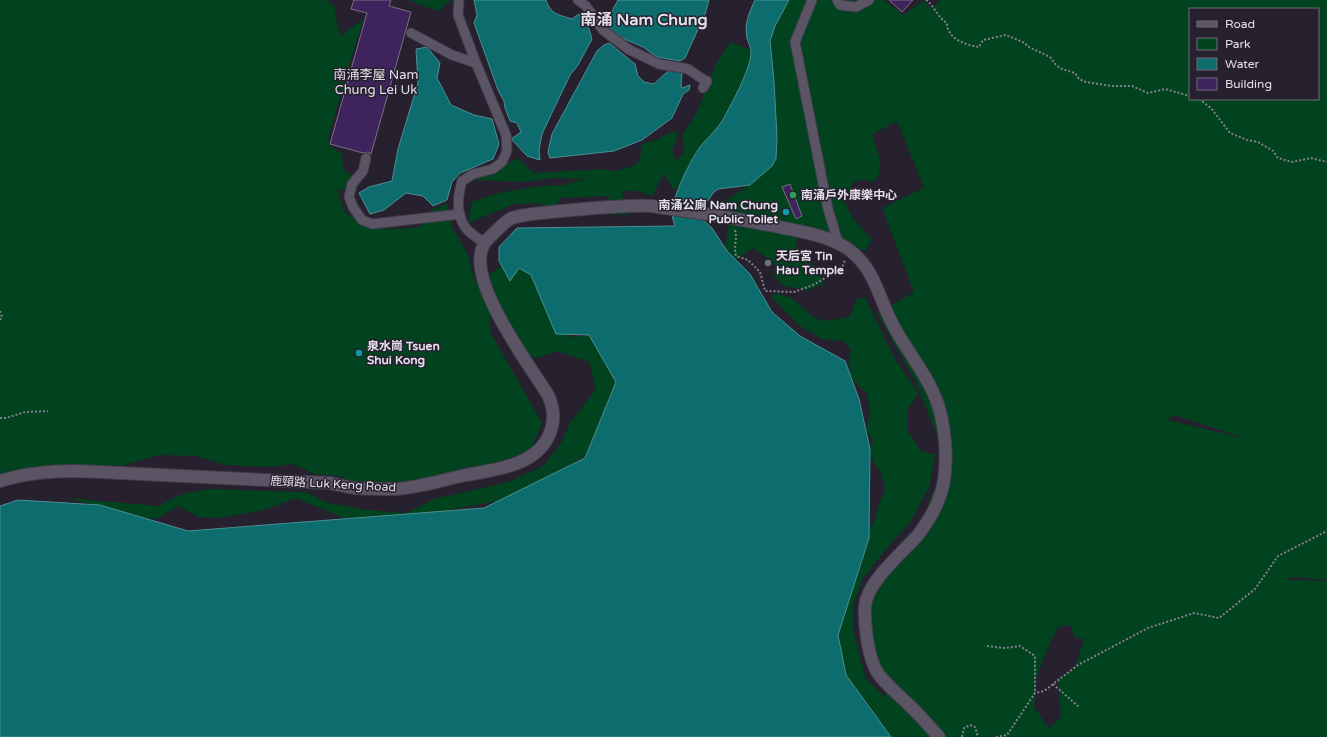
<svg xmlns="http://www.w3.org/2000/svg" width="1327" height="737" font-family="'Varela Round','Noto Sans SC',sans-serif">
  <rect width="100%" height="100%" fill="#26202f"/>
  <g fill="#01421f" fill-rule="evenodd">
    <path d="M0 0H327L334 6 340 36 364 19 356 42 328 139 330 146 342 154 343 170 361 181 357 190 337 189 345 213 374 228 395 229 420 227 432 209 448 204 451 225 468 255 475 282 493 292 488 275 502 266 510 280 516 267 531 275 563 323 569 337 592 335 616 382 586 455 521 497 447 510 414 522 349 520 296 498 264 510 219 518 198 517 179 506 156 519 142 518 66 498 158 506 182 494 208 489 305 492 329 503 367 510 406 513 434 499 508 482 543 466 561 443 570 423 596 389 589 362 557 351 537 358 515 349 497 307 489 321 492 335 542 423 530 452 487 465 462 468 449 486 412 488 372 492 340 476 315 474 292 464 268 467 226 465 196 456 158 455 121 466 89 465 78 469 39 470 26 468 0 476Z"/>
    <path d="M410 0H450L449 2 438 11 411 1Z"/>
    <path d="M789 0H883L904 15 924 0 932 9 940 0H1327V580L1292 577 1287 580 1327 581V737H891L846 675 834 630 858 538 873 524 878 507 885 489 881 473 873 462 870 449 873 441 866 429 870 413 867 393C850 379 845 372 851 350L844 341 821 339 799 325 771 297 775 293 791 298 804 308 812 317 824 321 849 317 857 299 865 297 895 359 918 393 908 409V432L921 451 935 455 930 485 911 521 888 547 863 578 854 603 853 630 866 679 884 696 885 699 887 692 859 614 919 527 942 469 941 446 916 382 877 314 914 292 882 208 924 188 897 121 872 134 879 156 880 172 874 182 865 180 853 182 844 201 854 220 872 239 865 251 836 242 797 235 796 255 818 268 824 284 809 290 783 286 774 276 775 264 753 248 736 260 725 248 728 230 722 203 750 185 776 159 777 137 770 41 775 26ZM1190 9H1318V99H1190ZM1174 415 1239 436V437L1167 420ZM1070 625 1075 637 1084 639 1075 668 1058 680 1061 717 1049 728 1034 707 1036 678 1048 648 1058 627Z"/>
    <path d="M731 42 751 50C752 67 727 116 715 131 709 139 701 145 696 154 690 162 686 179 681 185 679 187 676 188 673 190L664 173 653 196 636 191H622L627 215 599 214 610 196 561 198 554 208 537 203 514 204 468 223 472 202 498 193 533 187 564 185 589 177 577 179 558 178 522 182 475 180 518 158 533 173 602 169 615 171 636 165 640 159 642 144 656 140 669 133 679 132 672 151 676 162 684 152 682 135 692 121 700 105 714 68 720 57Z"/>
  </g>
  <g fill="#0d6c6d" stroke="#4e8f92">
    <path d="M474 0H546C550 14 559 15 572 19L579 14 589 29 592 39 578 65 570 75 542 134 539 150 540 160 527 156 511 139 521 132 517 123 510 121 505 108 504 101 498 90 474 23 477 15Z"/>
    <path d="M618 0H709L705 14 685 58 680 61 657 57 643 47 620 37 612 31 608 24 609 17Z"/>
    <path d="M755 0H789L775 26 770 41 774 81 777 137 776 159 772 166 750 185 718 189 713 193 703 208 702 215 703 220 712 228 727 251 750 274 772 312 800 336 845 361 859 399 870 449 869 538 838 635 846 675 891 737H0V506L18 500 100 505 188 531 484 508 585 458 616 382 589 335 556 334 531 275 519 268 510 281 499 261V247L517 228 675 226C673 221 672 216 672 211 673 196 691 159 700 147 709 136 720 127 726 114 734 99 751 68 751 52 751 47 748 42 747 38 744 24 749 13 755 0Z"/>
    <path d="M609 43 635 64 638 76 644 82 654 84C661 78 672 63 682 73L681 85 682 88 690 85 689 90 683 94 672 118 642 140 614 151 550 158 548 152 552 134 597 51 604 45Z"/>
    <path d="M427 47 440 63 437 78 451 105 474 115 492 119 499 144 493 159 460 173 452 182 447 200 433 206 423 196 406 193 384 210 370 214 359 193 369 187 392 181 398 149 418 83 416 49Z"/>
  </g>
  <g fill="#3e235c" stroke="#787083">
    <path d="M354 0H391L389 6 411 12 371 154 368 152 363 153 330 144 367 13 351 9Z"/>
    <path d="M889 0H913L902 12Z"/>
    <path d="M790 184 802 216 796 219 782 187Z"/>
  </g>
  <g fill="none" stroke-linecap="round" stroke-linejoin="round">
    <g stroke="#423d4a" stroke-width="11">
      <g id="street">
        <path d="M459 0 458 15 476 63 506 135 507 151 502 162 493 169 473 174 462 181C458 195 456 214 465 227 469 233 478 238 484 243"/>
        <path d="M578 0 586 6 603 30 628 49 659 64 688 69 704 80 707 81 703 88"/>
        <path d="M812 0 795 42 828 209 839 245"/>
        <path d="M837 0 840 5 856 7 869 0"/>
        <path d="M411 33 452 55 476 63"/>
        <path d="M366 158 363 171 352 184 349 197 353 207 362 220 372 224 460 214"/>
      </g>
    </g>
    <g stroke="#423d4a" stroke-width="14">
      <path id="secondary" d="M0 481C25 473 52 471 78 471L328 483C337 484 346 487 355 488 368 489 382 489 395 489 417 488 439 481 461 476 480 472 502 470 520 462 548 450 561 423 548 395 531 367 458 272 487 240 492 235 505 221 512 218 521 215 540 213 551 212 577 209 603 207 629 206 638 206 648 205 657 207 698 212 739 219 779 227 802 232 827 235 848 249 875 268 878 297 893 325 905 348 922 368 933 392 946 419 950 468 940 496 935 511 927 523 918 535 902 553 867 582 865 606 864 625 868 656 877 672 885 684 898 694 908 704 919 714 929 726 939 737"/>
    </g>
    <g stroke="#85808d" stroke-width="2" stroke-dasharray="2 2" stroke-linecap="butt">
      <path d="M926 0C934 5 936 16 947 23 947 39 966 45 979 47L983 40 1006 35 1025 43 1027 46 1050 57 1056 65 1062 69 1075 73 1079 79 1086 82 1111 86H1132L1148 93 1165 89 1190 96"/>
      <path d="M1199 99 1211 108 1230 133 1247 140 1258 142 1273 151 1278 158 1292 162 1311 158 1327 162"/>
      <path d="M735 230C738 240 733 245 736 256L748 260 760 272 765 291 794 292 813 285 842 268 845 260"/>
      <path d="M0 311 2 317 0 320"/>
      <path d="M0 418H6L25 412 48 411"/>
      <path d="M987 646 1004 648 1020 646 1035 656V693"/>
      <path d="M1053 684 1080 708"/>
      <path d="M962 737 964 728 970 725 975 727 978 737"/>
      <path d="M996 737 1007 735 1035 693 1044 691 1078 665 1148 628 1194 613 1219 618 1255 589 1278 556 1327 531"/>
    </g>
    <use href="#street" stroke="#5b5465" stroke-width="9"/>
    <use href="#secondary" stroke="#5b5465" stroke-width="12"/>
  </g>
  <circle fill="#2e9e5b" stroke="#26202f" stroke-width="1.5" cx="793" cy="195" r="4"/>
  <g fill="#0f9aa8" stroke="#26202f" stroke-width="1.5">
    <circle cx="786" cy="212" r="4"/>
    <circle cx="359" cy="353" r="4"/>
  </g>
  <circle fill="#6b7280" stroke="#26202f" stroke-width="1.5" cx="768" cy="263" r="4"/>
  <g text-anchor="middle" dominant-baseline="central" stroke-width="3" stroke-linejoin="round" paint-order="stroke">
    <g font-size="12" font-weight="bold" fill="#e4e0ea" stroke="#26202f" text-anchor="start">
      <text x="801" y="195">南涌戶外康樂中心</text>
      <text x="778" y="205" text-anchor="end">南涌公廁 Nam Chung<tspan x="778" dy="14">Public Toilet</tspan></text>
      <text x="776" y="256">天后宮 Tin<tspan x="776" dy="14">Hau Temple</tspan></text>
      <text x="367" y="346">泉水崗 Tsuen<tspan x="367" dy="14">Shui Kong</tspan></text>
    </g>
    <g font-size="12" fill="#e4e0ea" stroke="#26202f">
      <text transform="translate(333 484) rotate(3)">鹿頸路 Luk Keng Road</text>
    </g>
    <g font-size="13" fill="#e4e0ea" stroke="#26202f">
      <text x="376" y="75">南涌李屋 Nam<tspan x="376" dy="15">Chung Lei Uk</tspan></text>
    </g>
    <g font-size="16" font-weight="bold" fill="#e4e0ea" stroke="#26202f">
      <text x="644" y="20">南涌 Nam Chung</text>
    </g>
  </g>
  <rect x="1189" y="8" width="130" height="92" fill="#26202f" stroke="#726d7a"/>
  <rect x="1197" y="21" width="20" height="6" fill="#5b5465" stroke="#726d7a"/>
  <text x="1225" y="28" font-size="12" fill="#e4e0ea">Road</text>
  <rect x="1197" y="38" width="20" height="12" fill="#01421f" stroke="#726d7a"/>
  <text x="1225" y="48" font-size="12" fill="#e4e0ea">Park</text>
  <rect x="1197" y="58" width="20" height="12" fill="#0d6c6d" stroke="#726d7a"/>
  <text x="1225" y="68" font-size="12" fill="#e4e0ea">Water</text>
  <rect x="1197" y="78" width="20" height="12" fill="#3e235c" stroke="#726d7a"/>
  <text x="1225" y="88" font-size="12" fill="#e4e0ea">Building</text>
</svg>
